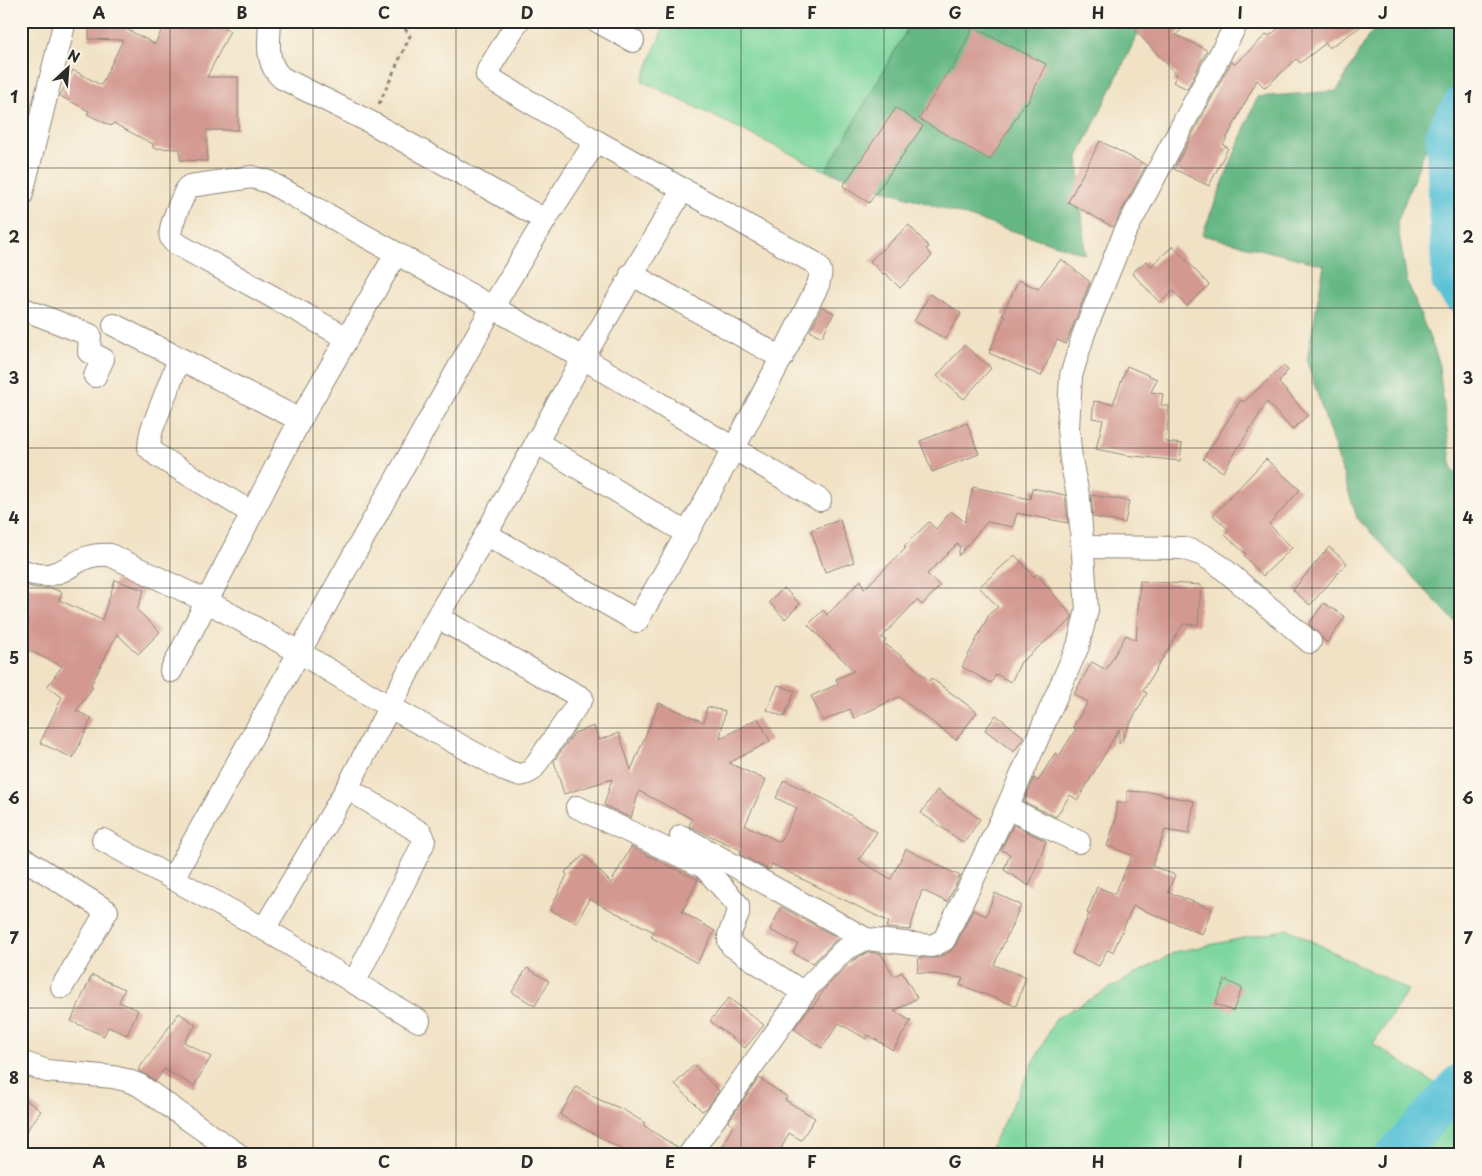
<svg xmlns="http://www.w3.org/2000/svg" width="1482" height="1176" font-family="'Playpen Sans',sans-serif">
  <rect width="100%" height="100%" fill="#fbf7ec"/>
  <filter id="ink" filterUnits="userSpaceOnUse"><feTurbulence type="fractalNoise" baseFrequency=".02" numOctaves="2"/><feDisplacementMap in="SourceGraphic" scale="10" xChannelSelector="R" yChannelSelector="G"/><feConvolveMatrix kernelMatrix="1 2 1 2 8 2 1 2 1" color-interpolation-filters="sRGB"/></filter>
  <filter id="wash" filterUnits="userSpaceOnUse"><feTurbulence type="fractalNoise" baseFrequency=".0096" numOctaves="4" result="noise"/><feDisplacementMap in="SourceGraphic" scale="20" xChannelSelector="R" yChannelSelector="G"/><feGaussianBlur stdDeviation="1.12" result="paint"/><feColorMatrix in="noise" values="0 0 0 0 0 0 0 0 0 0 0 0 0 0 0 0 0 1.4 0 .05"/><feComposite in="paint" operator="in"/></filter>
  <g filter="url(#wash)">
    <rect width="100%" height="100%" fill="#f1e2c5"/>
    <g fill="#7cd69d" stroke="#548064">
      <path d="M666 21H912L826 171 642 81Z"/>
      <path d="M1288 929 1408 990 1373 1044 1461 1100V1155H987L1056 1018 1175 952Z"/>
    </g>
    <g fill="#65b784" stroke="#487158">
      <path d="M912 21H1144L1078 157 1085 254 826 171Z"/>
      <path d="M1383 21H1461V86L1443 104 1397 222 1407 281 1438 359 1452 470 1461 477V628L1357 518 1307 361 1324 265 1202 235 1257 97 1337 91 1369 35Z"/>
    </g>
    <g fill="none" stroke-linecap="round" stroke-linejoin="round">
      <g stroke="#5bc3d7" stroke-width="39">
        <path d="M1461 106 1445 133 1451 281 1461 294"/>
        <path d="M1395 1155 1461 1083"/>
      </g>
    </g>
    <g id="blocks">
      <g fill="#d39991">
        <path d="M90 21H111L155 44 166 21H186L198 27 201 21H211L230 31 207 77H238V130H207V161L180 160V149L153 148V144L113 123 111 126 87 114 89 111 60 96 73 70 101 85 123 40 89 39Z"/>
        <path d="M1145 21H1189L1176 35 1207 50 1187 89 1173 82 1177 75 1135 30Z"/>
        <path d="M1288 21H1369L1329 48 1326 43 1300 63 1296 59 1265 88 1257 80 1223 145 1228 148 1209 186 1174 169 1231 62 1235 64 1267 34 1269 36Z"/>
        <path d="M973 27 1046 64 1027 104 1025 103 990 160 919 119 950 68 952 70Z"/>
        <path d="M896 108 923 126 869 203 843 186Z"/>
        <path d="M1100 141 1146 165 1113 227 1068 202Z"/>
        <path d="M909 225 929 247 926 249 932 256 900 288 885 273 883 274 870 261Z"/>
        <path d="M1173 246 1209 285 1187 306 1173 291 1160 303 1132 273 1146 261 1151 266Z"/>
        <path d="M1061 259 1090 282 1066 344 1057 340 1041 376 989 353 1005 316 1002 315 1019 280 1038 289Z"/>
        <path d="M930 294 961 313 945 339 914 321Z"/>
        <path d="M822 307 834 313 822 337 810 331Z"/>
        <path d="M964 345 991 368 964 399 937 376Z"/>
        <path d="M1127 366 1157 379 1151 392 1163 394 1161 405 1169 406 1166 442 1182 444 1180 461 1125 455 1096 449 1103 420 1092 418 1094 401 1113 404Z"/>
        <path d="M1283 366 1288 370 1279 383 1308 415 1292 430 1267 402 1223 472 1203 459 1241 400 1244 402Z"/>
        <path d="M967 423 979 454 932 472 920 441Z"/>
        <path d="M1266 459 1300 490 1269 524 1292 548 1263 576 1244 556 1246 554 1225 535 1229 530 1213 515Z"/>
        <path d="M973 487 1030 499 1032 488 1065 495 1068 523 1017 513 1013 527 987 522 958 556 960 546 957 544 927 574 940 586 922 605 917 600 882 637 886 640 884 643 905 659 929 681 931 678 977 712 956 740 899 697 854 718 850 709 823 721 811 696 838 684 836 679 854 671 808 625 823 610 827 615 861 580 864 589 906 548 904 546 929 522 936 529 951 511 965 522Z"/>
        <path d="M1091 495 1129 501 1125 523 1093 517Z"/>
        <path d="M840 520 854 562 825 572 811 530Z"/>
        <path d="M1329 547 1347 563 1310 605 1293 590Z"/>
        <path d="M1015 555 1034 577 1037 574 1072 616 1071 620 1021 662 1011 682 996 674 991 683 962 667 990 613 998 607 979 587Z"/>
        <path d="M115 580 144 590 137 610 160 632 138 654 117 634 91 685 93 687 76 711 92 718 73 758 40 743 62 697 47 687 62 666 21 647V640L29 622 21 619V584L36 588H51L62 592 59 600 102 620Z"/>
        <path d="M1140 581 1201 585 1198 625 1183 624 1143 691 1147 693 1119 744V729L1078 800 1070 795 1056 817 1024 802 1034 778 1038 781 1055 753 1059 756 1076 729 1073 727 1088 702 1074 694 1092 662 1106 670 1126 635 1136 640Z"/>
        <path d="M784 588 800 604 785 619 769 602Z"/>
        <path d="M1324 603 1345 617 1327 643 1309 624Z"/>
        <path d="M778 685 795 691 784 717 767 710Z"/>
        <path d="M659 703 704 722 707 707 725 711 720 739 758 718 770 741 729 763 766 780 745 825 780 842 797 808 776 798 784 780 824 799 877 832 859 860 891 879 906 849 960 876 947 902 922 890 910 930 888 928H886L889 922 772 864 769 870 740 854 741 850 689 826 692 819 639 791 631 818 604 805 612 779 564 794 554 761 574 733 594 726 599 740 619 733 631 770Z"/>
        <path d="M996 715 1024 737 1014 752 985 730Z"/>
        <path d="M937 790 980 819 964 843 921 813Z"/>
        <path d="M1127 791 1161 793V795L1194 801 1189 834 1165 830 1152 866 1175 875 1168 892 1212 909 1202 934 1133 906 1113 952 1107 950 1099 966 1072 954 1089 914 1087 913 1097 887 1115 894 1132 855 1107 846 1116 819V803H1127Z"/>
        <path d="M1013 825 1046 841 1029 886 1004 870 1010 854 1001 850Z"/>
        <path d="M631 847 698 880 682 912 715 931 697 963 651 937 654 932 589 899 577 923 550 910 567 875 565 872 584 855 611 883Z"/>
        <path d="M995 893 1021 905 994 965 1026 977 1016 1006 960 985 963 978 917 972 919 958H937L950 952 955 946 973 910 986 916Z"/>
        <path d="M781 907 838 938 813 963 793 953 798 944 770 930Z"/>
        <path d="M868 952 881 954 894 976 902 972 917 998 894 1011 911 1021 893 1050 868 1035 866 1039 839 1023 822 1048 794 1029 810 1007 812 1008 826 987 852 961Z"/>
        <path d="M527 968 549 981 535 1006 512 992Z"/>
        <path d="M92 975 125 989 119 1002 138 1010 127 1035 108 1027 104 1036 71 1021Z"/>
        <path d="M1225 980 1242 988 1233 1011 1215 1004Z"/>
        <path d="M729 998 764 1025 745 1048 710 1021Z"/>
        <path d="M179 1013 196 1025 184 1042 211 1057 194 1086 164 1069 156 1081 138 1070Z"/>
        <path d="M694 1065 719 1091 707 1108 702 1111 675 1084Z"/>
        <path d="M759 1078 787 1097 785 1100 815 1118 801 1140 789 1133 778 1155H718L733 1125 728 1122Z"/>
        <path d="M576 1087 600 1100 622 1109 645 1123 643 1125 678 1148 676 1155H632L560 1115Z"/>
        <path d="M21 1096 41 1111 21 1138Z"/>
      </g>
    </g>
  </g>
  <g filter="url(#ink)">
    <use href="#blocks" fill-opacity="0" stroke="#8e8678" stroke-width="1"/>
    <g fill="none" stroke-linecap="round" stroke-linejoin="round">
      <g stroke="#8e8678" stroke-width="24">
        <g id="minor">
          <path d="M270 21C269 42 265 64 282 78L370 122 545 220"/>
          <path d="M597 21 633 41"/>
          <path d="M21 197 65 21"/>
          <path d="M631 274 782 358"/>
          <path d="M21 308 90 335 89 352 103 359 95 376"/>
          <path d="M114 325 300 420"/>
          <path d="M347 338 177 244C175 243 172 240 171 238 167 230 183 197 187 188L190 186 252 177 269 182 583 358 820 500"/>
          <path d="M179 359 152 429 150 438 149 448 158 456 252 513"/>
          <path d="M536 442 688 534"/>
          <path d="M486 534 637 621C701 511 762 399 818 285 821 274 823 269 813 262L596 141 491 79 487 75 488 70 518 21"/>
          <path d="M1083 547 1183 548 1203 555 1220 566 1310 642"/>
          <path d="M21 570C29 573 40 576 48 575 74 571 78 552 110 555L206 601 299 652 388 706 507 771C517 775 522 777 532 770L582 698 437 617"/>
          <path d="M171 671 300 420 396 254"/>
          <path d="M347 788 421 833 424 839 423 844 354 983"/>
          <path d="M577 807 704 867 738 905V914L729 935V941L732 946 804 993"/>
          <path d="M1007 808 1079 842"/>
          <path d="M681 836 866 939 932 946 944 940 1007 808 1078 646 1087 610 1079 500 1071 460 1068 428 1071 376 1084 333 1124 234 1238 21"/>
          <path d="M103 840 264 929 419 1021"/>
          <path d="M21 857 107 911 62 987"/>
          <path d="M173 878 492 308 545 220 596 141"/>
          <path d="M264 929 347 788 437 617 486 534 583 358 683 189"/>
          <path d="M21 1062 47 1071 113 1077 126 1080 139 1085 239 1155"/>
          <path d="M689 1155 808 987 844 950 866 939"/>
        </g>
      </g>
      <path stroke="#8e8678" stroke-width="3" stroke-dasharray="4 4" stroke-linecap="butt" d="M379 104 410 36 405 29 386 21"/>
      <use href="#minor" stroke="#fff" stroke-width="22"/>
    </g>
  </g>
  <path fill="none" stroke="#2b2b2b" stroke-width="1" stroke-opacity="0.55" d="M170 21V1155M313 21V1155M456 21V1155M598 21V1155M741 21V1155M884 21V1155M1026 21V1155M1169 21V1155M1312 21V1155M21 168H1461M21 308H1461M21 448H1461M21 588H1461M21 728H1461M21 868H1461M21 1008H1461"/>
  <rect width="1482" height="1176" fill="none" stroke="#fbf7ec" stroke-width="55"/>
  <g transform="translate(68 68) rotate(26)" stroke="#fbf7ec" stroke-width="4" paint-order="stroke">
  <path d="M0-4L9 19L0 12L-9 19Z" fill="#2b2b2b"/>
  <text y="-8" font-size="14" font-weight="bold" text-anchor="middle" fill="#2b2b2b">N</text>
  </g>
  <rect x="28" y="28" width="1426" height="1120" fill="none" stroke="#2b2b2b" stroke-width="2"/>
  <g font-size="16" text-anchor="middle" font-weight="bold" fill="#2b2b2b">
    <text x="99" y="19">A</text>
    <text x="242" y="19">B</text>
    <text x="384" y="19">C</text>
    <text x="527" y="19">D</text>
    <text x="670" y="19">E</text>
    <text x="812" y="19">F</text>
    <text x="955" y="19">G</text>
    <text x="1098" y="19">H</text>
    <text x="1240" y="19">I</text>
    <text x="1383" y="19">J</text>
    <text x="14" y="103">1</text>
    <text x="1468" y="103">1</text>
    <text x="14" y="243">2</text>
    <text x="1468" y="243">2</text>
    <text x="14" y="384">3</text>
    <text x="1468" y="384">3</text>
    <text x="14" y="524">4</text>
    <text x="1468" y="524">4</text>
    <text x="14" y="664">5</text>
    <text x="1468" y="664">5</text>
    <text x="14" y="804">6</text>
    <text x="1468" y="804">6</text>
    <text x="14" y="944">7</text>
    <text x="1468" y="944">7</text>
    <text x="14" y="1084">8</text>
    <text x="1468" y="1084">8</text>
    <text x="99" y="1168">A</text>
    <text x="242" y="1168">B</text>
    <text x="384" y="1168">C</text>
    <text x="527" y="1168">D</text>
    <text x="670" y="1168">E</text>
    <text x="812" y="1168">F</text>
    <text x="955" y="1168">G</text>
    <text x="1098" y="1168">H</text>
    <text x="1240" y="1168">I</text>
    <text x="1383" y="1168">J</text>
  </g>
</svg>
